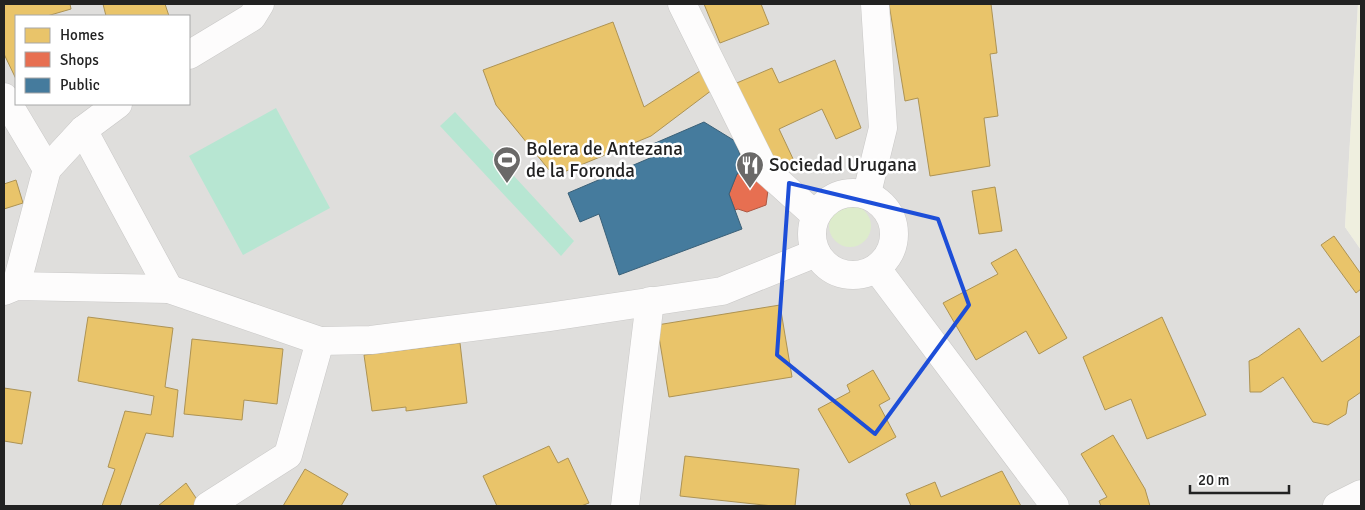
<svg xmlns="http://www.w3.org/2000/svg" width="1365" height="510" font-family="Signika,sans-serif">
  <rect width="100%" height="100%" fill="#f0eeeb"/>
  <path fill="#dfdedc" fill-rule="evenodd" d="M4 4H1358L1345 227 1361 250V506H4ZM16 16H189V104H16Z"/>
  <path fill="#efefdf" d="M1358 4H1361V250L1345 227Z"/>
  <circle fill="#ddeccb" cx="850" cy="226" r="21"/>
  <g fill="#b7e6d2">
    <path d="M276 108 330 208 243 255 189 156Z"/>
    <path d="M455 112 574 241 561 256 440 126Z"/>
  </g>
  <g fill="#e9c46a" stroke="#ad9354">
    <path d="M4 4H70L71 9 47 16H16V79L4 54Z"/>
    <path d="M103 4H165L169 16H106Z"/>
    <path d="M704 4H761L769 24 720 43Z"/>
    <path d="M889 4H991L997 53 990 54 998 116 984 118 990 166 930 176 918 98 905 101Z"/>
    <path d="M613 22 644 107 700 71 712 90 651 136 554 176 496 105 483 70Z"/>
    <path d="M835 60 861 128 836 139 822 109 779 129 795 163 775 172 732 85 772 68 779 83Z"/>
    <path d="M16 180 23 203 4 209V184Z"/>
    <path d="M995 187 1002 231 979 234 972 191Z"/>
    <path d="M1334 236 1361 274V289L1356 293 1321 245Z"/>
    <path d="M1016 249 1067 338 1039 354 1026 331 976 360 943 303 998 274 991 263Z"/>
    <path d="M780 305 792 377 669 397 657 325Z"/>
    <path d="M88 317 173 328 165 387 178 390 173 437 146 433 120 506H102L115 469 108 467 125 411 151 415 154 396 78 381Z"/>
    <path d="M1162 317 1206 415 1147 439 1131 399 1105 410 1083 357Z"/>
    <path d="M1299 328 1322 362 1361 335V392L1348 401 1346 414 1328 425 1313 422 1283 377 1261 392H1250L1249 361 1258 357Z"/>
    <path d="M192 339 283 349 277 404 244 400 242 420 184 414Z"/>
    <path d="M460 343 467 403 406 411V407L372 411 364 355Z"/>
    <path d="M873 370 890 399 879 405 896 437 849 463 818 409 850 392 847 385Z"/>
    <path d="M4 388 31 392 22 444 4 441Z"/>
    <path d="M1113 435 1145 489 1150 506H1101L1099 501 1107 497 1081 454Z"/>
    <path d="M549 446 558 463 568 458 589 503 581 506H497L483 476Z"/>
    <path d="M685 456 799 469 795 506H773L680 496Z"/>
    <path d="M305 469 348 494 341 506H283Z"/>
    <path d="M1002 471 1021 506H911L906 494 935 482 941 497Z"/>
    <path d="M186 483 200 504 196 506H158Z"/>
  </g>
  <path fill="#e76f51" stroke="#ac5843" d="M750 169 769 183 766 205 747 212 738 209 735 210 729 194 737 174Z"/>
  <path fill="#457b9d" stroke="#3a6078" d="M704 122 735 141 746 171 737 174 729 194 742 229 619 275 599 214 580 222 568 193 657 155 653 144Z"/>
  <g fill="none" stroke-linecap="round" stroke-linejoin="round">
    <g stroke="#c9c8c7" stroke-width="29">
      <g id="street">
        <path d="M682 4 764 169 815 215"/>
        <path d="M189 55 252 17 260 4"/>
        <path d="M4 97 47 169 16 286"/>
        <path d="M83 130 169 289"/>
        <path d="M47 169 83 130 118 104"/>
        <circle cx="853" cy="234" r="41"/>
        <path d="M867 193 883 128 875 4"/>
        <path d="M877 269 1055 506"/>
        <path d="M4 291 16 286 169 289 320 341 371 340 549 317 722 291 816 253"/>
        <path d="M208 506 288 455 320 341"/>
        <path d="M625 506 650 301"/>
        <path d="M1337 506 1361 494"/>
      </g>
    </g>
    <use href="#street" stroke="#fdfcfc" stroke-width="28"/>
  </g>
  <path fill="none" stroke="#1d4ed8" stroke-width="4" stroke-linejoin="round" d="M789 183 938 219 969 305 875 434 777 355Z"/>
  <defs>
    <g id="stadium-pin" transform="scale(1.4375)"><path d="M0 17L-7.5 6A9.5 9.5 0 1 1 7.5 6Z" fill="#6a6968" stroke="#fff"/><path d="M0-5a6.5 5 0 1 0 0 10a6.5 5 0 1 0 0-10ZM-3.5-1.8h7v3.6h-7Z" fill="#fff"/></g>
    <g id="restaurant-pin" transform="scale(1.4375)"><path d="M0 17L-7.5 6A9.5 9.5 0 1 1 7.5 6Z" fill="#6a6968" stroke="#fff"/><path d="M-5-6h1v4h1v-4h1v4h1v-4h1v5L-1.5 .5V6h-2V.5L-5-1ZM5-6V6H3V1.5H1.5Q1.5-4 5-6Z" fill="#fff"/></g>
  </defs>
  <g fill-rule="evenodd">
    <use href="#stadium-pin" x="507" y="160"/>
    <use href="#restaurant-pin" x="750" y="165"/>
  </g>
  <g text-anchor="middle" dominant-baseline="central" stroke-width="5" stroke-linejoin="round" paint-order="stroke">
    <g font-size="19" fill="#222" stroke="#fff" text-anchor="start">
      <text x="526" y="149">Bolera de Antezana<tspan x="526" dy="22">de la Foronda</tspan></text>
      <text x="769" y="165">Sociedad Urugana</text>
    </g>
  </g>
  <rect width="1365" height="510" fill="none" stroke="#222222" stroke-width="10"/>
  <rect x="15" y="15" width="175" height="90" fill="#ffffff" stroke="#a7a7a7"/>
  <rect x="25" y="28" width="25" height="15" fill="#e9c46a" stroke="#a7a7a7"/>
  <text x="60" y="40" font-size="15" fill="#222222">Homes</text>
  <rect x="25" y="52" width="25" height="15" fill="#e76f51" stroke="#a7a7a7"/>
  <text x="60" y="65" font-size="15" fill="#222222">Shops</text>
  <rect x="25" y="78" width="25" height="15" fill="#457b9d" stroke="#a7a7a7"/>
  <text x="60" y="90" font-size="15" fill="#222222">Public</text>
  <path d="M1190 485v8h99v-8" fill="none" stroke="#222222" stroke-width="2.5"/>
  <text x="1198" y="485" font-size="15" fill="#222222" stroke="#ffffff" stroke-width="4" paint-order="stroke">20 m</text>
</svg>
